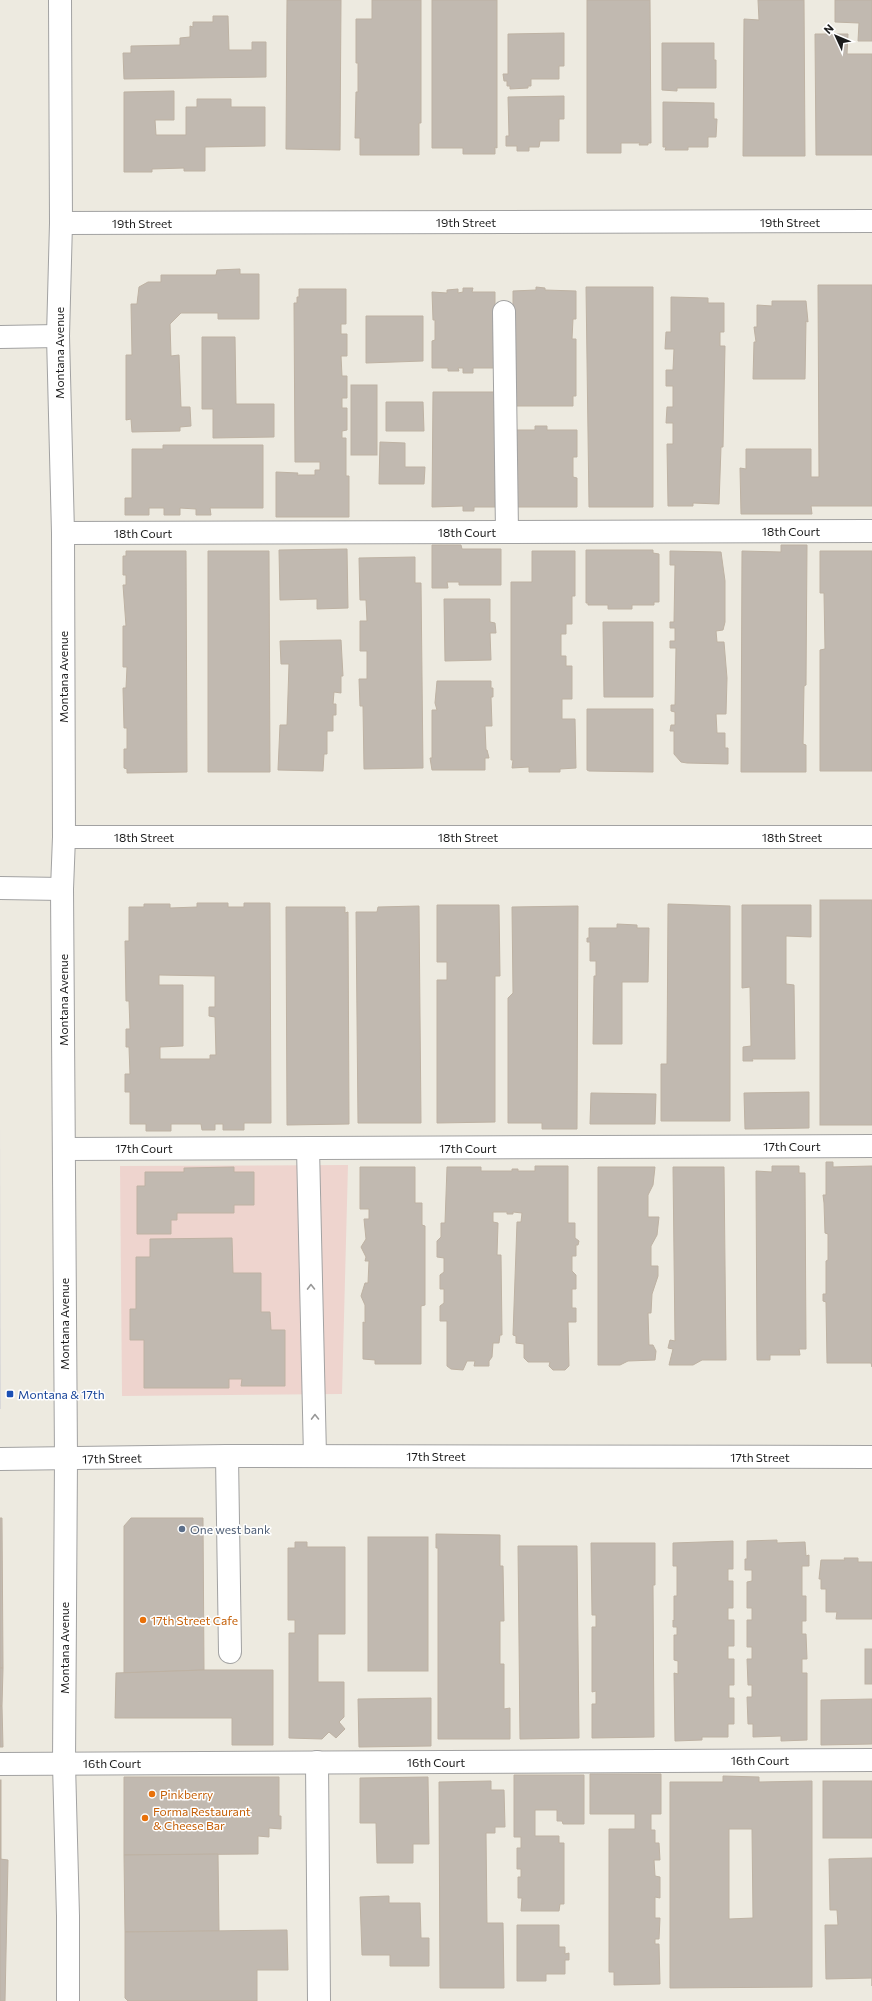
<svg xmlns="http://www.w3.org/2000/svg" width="872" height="2001" font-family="Commissioner,sans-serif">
  <rect width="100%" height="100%" fill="#edeae0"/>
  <path fill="#d9d8d8" d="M0 1121 1 1409H0Z"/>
  <path fill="#eed4ce" d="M348 1165 342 1394 122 1396 120 1166Z"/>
  <g fill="#c1b9b0" stroke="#beb2a3" fill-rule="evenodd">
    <path d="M287 0H341L340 150 286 149Z"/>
    <path d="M372 0H421V123H419V155H360V138H355L356 92H358V63H356V19H372Z"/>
    <path d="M432 0H497V148L495 147V154H463V148H432Z"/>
    <path d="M587 0H650L651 143H648V145H639L640 143H621V153H587Z"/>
    <path d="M758 0H804L805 156H743L744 19 759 20Z"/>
    <path d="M835 0H872V41H858L859 23 835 22Z"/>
    <path d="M213 16H228L229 50H252V42H266V77L124 79 123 53H131V46L180 45V38L190 37V26L193 27V22H213Z"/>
    <path d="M564 33V66H559V79H531V86H528V88L510 89V86H507V81H504L503 74H508V34Z"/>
    <path d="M815 34H848L847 54H872V155H816Z"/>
    <path d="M662 43H714V60H716V88H677V91L662 90Z"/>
    <path d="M174 91V120H155L156 135H186V107H197V99H231V107H265V146L205 147V171H184V168L152 169V172H124V92Z"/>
    <path d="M564 96V119H559V141H540L539 147H529V151H517V146H506V136H509L508 97Z"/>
    <path d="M663 102 714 103V119H717L716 137H708V147H688V150H665L666 147H663Z"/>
    <path d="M240 269V274H259V319H218V313H181L170 324 171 356 179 355 181 407H190L191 426 180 427V431L132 432 131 419 126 420V355H132L131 304H137L139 287 148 282H161V275H216L217 270Z"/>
    <path d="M818 285H872V506H811L812 514H741L740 468 746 469V449H811V477H819Z"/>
    <path d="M536 287 545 288V290L576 291V319H573L572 339H576V396H573V406H513V291L536 290Z"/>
    <path d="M586 287H653V507H589Z"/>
    <path d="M463 288H473L472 292H495V368H473V373H463V368H458L459 371H448V368H432V341L435 340V320H433L432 292 447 293V290L458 289V293L463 292Z"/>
    <path d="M299 289H346V324H341V334H347V356H341L342 376H347V398H342V408H347V430L342 431V438H346V476H349V517H276V472L298 473 297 475H315V470H320V462H295L294 303H297V297H299Z"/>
    <path d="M671 297 708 298V303H724V332H720V346H725L723 447H721L719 504 693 503V506H668L667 444H673V423H666L667 407H673V386H666V370H673L674 349H665L666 332H671Z"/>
    <path d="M772 301H806L808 322 806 321 805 379H753L754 342H756L754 327H757V305L772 306Z"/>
    <path d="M366 316H423V361L366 363Z"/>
    <path d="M202 337H235L236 404H274V437L213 438V409H202Z"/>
    <rect x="351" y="385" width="26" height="70"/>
    <path d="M433 392H496L495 507H474V511H463V506L432 507Z"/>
    <path d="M386 402H423L424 431H386Z"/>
    <path d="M535 426H547V430H577V457H573V477L577 478V507H514V430H535Z"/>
    <path d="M380 442 405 443V467H425L424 484H379Z"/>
    <path d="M163 445H263V508H210L211 515H196V509L180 508V515H164V508H149V515H125V498H132V449H163Z"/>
    <path d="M432 545H461L462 549H501V585H459V582H447L448 588H432Z"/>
    <path d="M781 545H807L806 685 804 686 803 744 806 745V772H741L742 551 781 552Z"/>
    <path d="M347 549 348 608 317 609V599L280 600 279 550Z"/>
    <path d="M586 550H653V553L659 554V602H654V605H632V609H608V605H588V603H586Z"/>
    <path d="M126 551H186L187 772 127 773V769L124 768V749H127V728H124L123 688H126L127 667H123V626H126L123 585H126V575H123V556H126Z"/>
    <path d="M208 551H269L270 772H208Z"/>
    <path d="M532 551H575V596H572V624H566V634H561V656H566V666H572V699H562V719H575L576 768 560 769V772H529V767L512 768 513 760H511V582H532Z"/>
    <path d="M670 551 721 552 725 581V622L723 630 716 631 717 642H724L727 678 726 714H716L717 733H725V748H728V764L687 763 681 762 674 754V731H670L671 725H675V712L671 711V705H675L676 648H670V641H675V628H670V622H674L675 565H670Z"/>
    <path d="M820 551H872V771H820V650L825 649 824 593H820Z"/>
    <path d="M415 557V583H421L423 768 364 769 363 706H360L359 679H367V651H360V621H367L366 600H360L359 558Z"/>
    <path d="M444 599H490V622L495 623 496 633H490L491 660 445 661Z"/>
    <path d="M603 622H653V697H604Z"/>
    <path d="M341 640 343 676H341V693L334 692 333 704H336V715H333V731H327V754H324L323 771 278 770 280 725H287L289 664H281L280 641Z"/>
    <path d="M437 681H491V688H493V697H491L492 726H485L486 750H487L489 758H485V770H432L430 758H432V710H437L435 703Z"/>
    <path d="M587 709H653V772L589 771 587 770Z"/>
    <rect x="820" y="900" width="52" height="225"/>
    <path d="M197 903H228V907H244V903H270L271 1123H244V1130H223V1124H215V1130H202L201 1124H171V1131H146V1124H130V1092H125V1074H130L129 1047H126V1029H130L129 1001H126L125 941H129V907H144V904H170V908L197 907ZM159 975 215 976V1007H209V1016L215 1017 216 1055H210V1059H160V1047L183 1046V985H159Z"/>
    <path d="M668 904 730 906V1121H661V1064H667Z"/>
    <path d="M437 905H499L500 976H495V1122L437 1123V980H447V962H437Z"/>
    <path d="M742 905H811V937L786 936V984L794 985 795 1059H752L753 1061H743V1047L751 1046 750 987 742 988Z"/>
    <path d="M419 906 421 1123H358L356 912H377L378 907Z"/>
    <path d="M578 906 577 1129H542V1123H508V998L513 993 512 907Z"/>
    <path d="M286 907H345V913L348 912 349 1124 287 1125Z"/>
    <path d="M617 924 637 925V928H649L648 982H622V1044H593L594 976H596V961H590V942H587V938H589V928H617Z"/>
    <path d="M809 1092V1128L745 1129 744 1093Z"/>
    <path d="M591 1093 656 1094 655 1124H590Z"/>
    <path d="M826 1162H833V1167L872 1166V1367L871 1363H827L826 1302 823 1301V1294H826V1261L828 1260V1234L825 1233 824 1203 823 1195H826Z"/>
    <path d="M535 1166H568V1223H575V1238L579 1241 578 1245H576V1256H572V1271L576 1275V1289H572V1308H576V1322H568L569 1366 565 1370H553L549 1366 550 1362H528L524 1358V1344L516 1343V1336L513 1335 517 1222H521L522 1213 513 1212V1214H507V1212H493V1222L498 1223 497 1255H501L502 1335H500L499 1343H493L492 1357 489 1361V1366H474L475 1361H467L463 1370 451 1369 447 1366V1321H440V1306L444 1303V1289H440V1275L444 1272V1258L437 1257V1241L441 1237V1223H445L447 1167H481V1171H512V1169H518V1171H535Z"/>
    <path d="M772 1166H799V1173H805L806 1349H799L800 1355H770V1360H757L756 1171 772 1172Z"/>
    <path d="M234 1167V1172H254V1205H234V1213H177V1220H171V1234H137V1186H145V1172H184V1168Z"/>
    <path d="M360 1167H415V1203H422V1225L425 1226V1305L421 1306V1364H375V1360L363 1359V1322L365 1323V1305L361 1296 365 1283H368L369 1261H365L366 1257 361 1247 366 1239 364 1219H369V1209H360Z"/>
    <path d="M598 1167H655L653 1185 648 1195V1217H659L657 1235 651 1246V1266H658V1276L652 1294 651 1313H648L649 1345H653L656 1351 655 1360 628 1361 620 1365H598Z"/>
    <path d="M673 1167H724L726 1360H702L693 1365H669L673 1349 668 1348 670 1340 675 1341Z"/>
    <path d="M232 1238 233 1273H261V1312H270L271 1330H285V1386H241L242 1379H229V1388H144V1340H130V1309H136V1257H150V1239Z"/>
    <path d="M0 1518H2L3 1668H0Z"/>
    <path d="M131 1518H203L204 1670 124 1673V1526Z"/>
    <path d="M436 1534 500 1535V1566H503L504 1621H500V1664H504V1709L510 1708V1739H438V1548H436Z"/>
    <rect x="368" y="1537" width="60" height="134"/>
    <path d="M777 1540V1543L805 1542 806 1556 809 1555V1566H802V1596H806V1621H802V1634H806L807 1659H802V1673H807V1740L781 1741V1736L753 1737V1724H748L747 1697H752V1685H748L747 1659H752V1647H747V1620H752V1608H747V1582L752 1581V1570H745V1559H747V1541Z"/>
    <path d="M733 1541V1569H728V1581H733V1608H728V1620H734V1646H728V1659H734V1685H729V1698H734V1724H728V1737H702V1740L675 1741 674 1673 678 1674V1661L674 1660V1635H677V1627H673V1620L674 1621V1596H677V1566H673V1543Z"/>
    <path d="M295 1542H307V1547H345V1634H318V1682H344V1717L339 1722 345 1729 336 1738 329 1732 322 1739 289 1738V1633H295V1620H288V1548H295Z"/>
    <path d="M591 1543H655V1585H653L654 1737 592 1738V1704H596V1691L592 1692V1627H596V1615H592Z"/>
    <path d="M518 1546H577L579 1738 520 1739Z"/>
    <path d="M844 1558H858V1562H872V1619H836L837 1612H826V1589H821V1579H819L821 1560H845Z"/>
    <rect x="865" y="1649" width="7" height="35"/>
    <path d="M0 1668H3L2 1706H0Z"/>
    <path d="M204 1670H273V1745H232V1718H115L116 1673Z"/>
    <path d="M431 1698V1746L359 1747 358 1699Z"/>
    <path d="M872 1699V1744L821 1745V1700Z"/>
    <path d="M0 1706H2L3 1747H0Z"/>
    <path d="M590 1774H661V1814H651V1830H655V1843H659L660 1860H654L655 1876 660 1877V1898L655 1897V1918H660L659 1939H655V1944H659L660 1984 614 1985V1972H609V1829H635V1814H590Z"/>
    <path d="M514 1775H584V1824H563L562 1821H557V1810H535V1836H559V1843H564V1904H560L559 1911H521L522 1898H518V1877H521V1869H517V1848H521V1837H514Z"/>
    <path d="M723 1776 759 1777V1782L812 1781V1987L670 1988V1782H723ZM729 1829H752L753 1918 729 1919Z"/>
    <path d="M124 1777H279V1816H281V1829L269 1828V1837L258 1836V1854L124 1855Z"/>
    <path d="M428 1777 429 1844H413V1863H377L376 1823H360V1778Z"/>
    <rect x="0" y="1780" width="1" height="79"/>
    <path d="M491 1781V1790H504L505 1827H495V1833H486L487 1923H503L504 1988H440L439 1782Z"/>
    <rect x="823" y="1781" width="49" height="57"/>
    <path d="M218 1854 219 1931 125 1932 124 1855Z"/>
    <path d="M872 1858V1986V1978L826 1979 825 1925H838L837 1910H830L829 1859Z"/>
    <path d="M0 1859 8 1860 5 2001H0Z"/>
    <path d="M389 1896V1903H420L421 1938H429V1966H390V1955H362L360 1897Z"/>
    <path d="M517 1925H559V1947H565V1954L569 1953V1960H565V1974H546V1981H517Z"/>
    <path d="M287 1930 288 1970H257V2001H128L125 1998V1932Z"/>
  </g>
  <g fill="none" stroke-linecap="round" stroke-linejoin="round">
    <g stroke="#a2a2a2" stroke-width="24">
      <g id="minor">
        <path d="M60 0 61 223 58 336 63 533 64 837 62 889 66 1458 64 1764 68 1916V2001"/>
        <path d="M61 223 872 221"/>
        <path d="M504 312 507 532"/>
        <path d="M0 337 58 336"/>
        <path d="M63 533 872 531"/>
        <path d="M64 837H872"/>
        <path d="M0 888 62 889"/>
        <path d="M308 1148 315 1456"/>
        <path d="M64 1149 872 1146"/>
        <path d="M227 1456 230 1652"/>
        <path d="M0 1459 227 1456 872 1457"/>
        <path d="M317 1762 319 2001"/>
        <path d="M0 1764 872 1760"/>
      </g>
    </g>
    <use href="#minor" stroke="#fff" stroke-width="22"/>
  </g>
  <defs><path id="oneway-chevron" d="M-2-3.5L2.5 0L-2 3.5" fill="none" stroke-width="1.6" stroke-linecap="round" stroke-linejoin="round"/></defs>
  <g stroke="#989898">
    <use href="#oneway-chevron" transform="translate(311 1287) rotate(-91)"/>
    <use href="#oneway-chevron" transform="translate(315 1417) rotate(-91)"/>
  </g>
  <rect fill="#1a4fb4" stroke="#fff" stroke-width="1.5" x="6" y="1390" width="8" height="8" rx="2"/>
  <circle fill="#5c6f8a" stroke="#fff" stroke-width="1.5" cx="182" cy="1529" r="4"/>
  <g fill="#e8710a" stroke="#fff" stroke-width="1.5">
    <circle cx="143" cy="1620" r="4"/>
    <circle cx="152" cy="1794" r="4"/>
    <circle cx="145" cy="1818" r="4"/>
  </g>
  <g text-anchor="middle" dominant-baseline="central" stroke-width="3" stroke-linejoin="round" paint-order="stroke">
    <g font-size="12" fill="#1b1b1b" stroke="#fff">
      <text x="466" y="222">19th Street</text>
      <text x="790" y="222">19th Street</text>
      <text x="142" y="223">19th Street</text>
      <text transform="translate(59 353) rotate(-90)">Montana Avenue</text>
      <text x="791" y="531">18th Court</text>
      <text x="467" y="532">18th Court</text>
      <text x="143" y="533">18th Court</text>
      <text transform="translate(63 677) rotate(-90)">Montana Avenue</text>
      <text x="144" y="837">18th Street</text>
      <text x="468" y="837">18th Street</text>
      <text x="792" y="837">18th Street</text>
      <text transform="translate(63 1000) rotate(-90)">Montana Avenue</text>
      <text x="792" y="1146">17th Court</text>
      <text x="144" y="1148">17th Court</text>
      <text x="468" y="1148">17th Court</text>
      <text transform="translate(64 1324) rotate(-90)">Montana Avenue</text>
      <text x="436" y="1456">17th Street</text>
      <text x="760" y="1457">17th Street</text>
      <text transform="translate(112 1458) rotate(-1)">17th Street</text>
      <text transform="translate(64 1648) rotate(-90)">Montana Avenue</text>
      <text x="760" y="1760">16th Court</text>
      <text x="436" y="1762">16th Court</text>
      <text x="112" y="1763">16th Court</text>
    </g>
    <g font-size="12" fill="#164399" stroke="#fff" text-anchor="start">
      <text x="18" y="1394">Montana &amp; 17th</text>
    </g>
    <g font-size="12" fill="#4e5e75" stroke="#fff" text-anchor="start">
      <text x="190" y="1529">One west bank</text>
    </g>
    <g font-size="12" fill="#c56008" stroke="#fff" text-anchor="start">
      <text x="151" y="1620">17th Street Cafe</text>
      <text x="160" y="1794">Pinkberry</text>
      <text x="153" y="1811">Forma Restaurant<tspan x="153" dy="14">&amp; Cheese Bar</tspan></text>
    </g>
  </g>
  <g transform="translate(836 36) rotate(314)" stroke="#ffffff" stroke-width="3" paint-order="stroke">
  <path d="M0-3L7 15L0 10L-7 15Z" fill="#1b1b1b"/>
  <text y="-6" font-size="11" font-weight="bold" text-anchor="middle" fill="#1b1b1b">N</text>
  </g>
</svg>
